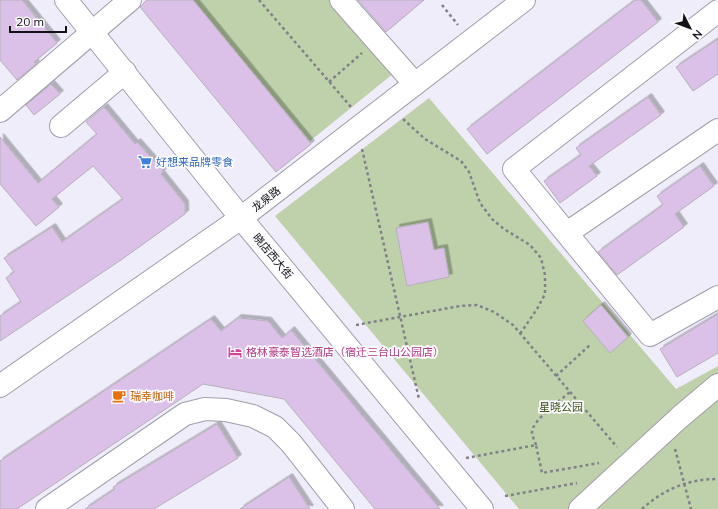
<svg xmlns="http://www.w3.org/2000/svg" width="718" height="509" font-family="Mulish,'Noto Sans SC',sans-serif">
  <defs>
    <filter id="shadow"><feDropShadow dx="3.5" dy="-3.5" stdDeviation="0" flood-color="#0004"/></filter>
  </defs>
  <rect width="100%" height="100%" fill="#f0edfb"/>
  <g fill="#bed1aa">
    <path d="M193 0H330L394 73 310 141Z"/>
    <path d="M429 98 676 389 718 366V509H519L275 216Z"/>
  </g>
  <g fill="#dbc1e8" stroke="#b7afbb" filter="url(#shadow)">
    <path d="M0 0H22L57 43 34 62 36 64 17 80 0 60Z"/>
    <path d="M147 0H193L311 144 276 172 140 7Z"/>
    <path d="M358 0H424L386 32Z"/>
    <path d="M635 0H641L658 22 487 154 467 129Z"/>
    <path d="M718 39V74L693 91 676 67Z"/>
    <path d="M51 84 60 94 34 115 26 105Z"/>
    <path d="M648 97 661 115 589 166 597 176 560 203 544 181 581 155 576 148Z"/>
    <path d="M104 107 135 144 137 142 163 171 161 174 185 204V214L121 260 0 341V316L21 302 6 278 14 272 4 258 52 227 62 242 123 199 93 166 52 199 59 207 36 226 0 184V137L38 183 97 134 86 122Z"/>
    <path d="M700 166 714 186 675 214 684 227 617 275 598 252 663 205 657 196Z"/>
    <path d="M428 222 434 250 444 248 449 277 407 286 396 228Z"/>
    <path d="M601 305 628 337 610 353 583 321Z"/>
    <path d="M718 314V353L677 377 660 349Z"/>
    <path d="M238 318 268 321 282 338 291 330 440 509H375L284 399 203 384 17 509H0V461L211 319 221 331Z"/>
    <path d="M217 424 238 458 154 509H85L115 489 113 487Z"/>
    <path d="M289 477 310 509H240Z"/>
  </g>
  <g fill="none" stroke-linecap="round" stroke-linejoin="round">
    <g stroke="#a19eab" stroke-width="24">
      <g id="minor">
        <path d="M66 0 241 218 482 509"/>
        <path d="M341 0 415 84"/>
        <path d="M718 11 514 169 650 335 718 297"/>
        <path d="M0 111 130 0"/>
        <path d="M61 126 125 72"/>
        <path d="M567 233 718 130"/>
        <path d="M0 386 241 218 524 0"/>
        <path d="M47 509 185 414 205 409 226 410 253 416 275 427 291 443 343 509"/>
        <path d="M580 509 680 417 718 385"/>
      </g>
    </g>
    <g stroke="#828089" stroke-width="2.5" stroke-dasharray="3 3" stroke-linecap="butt">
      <path d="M259 0 351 107"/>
      <path d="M442 5 458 25"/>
      <path d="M329 82 362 53"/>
      <path d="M403 119 425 139 461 161 469 172 480 203 492 219 504 229 530 245 541 258 545 275V294L537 309 520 334"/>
      <path d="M362 149 419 399"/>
      <path d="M356 325 460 306 477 305 494 312 513 325 617 447"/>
      <path d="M556 376 590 345"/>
      <path d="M536 445C535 441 532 436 532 433 531 421 561 400 570 392"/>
      <path d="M675 449 691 509"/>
      <path d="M466 458 536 445 542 473 599 463"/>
      <path d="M505 496 577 483"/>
      <path d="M642 509C664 489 688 479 718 479"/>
    </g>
    <use href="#minor" stroke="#fff" stroke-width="22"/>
  </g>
  <defs>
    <g id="supermarket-bare" transform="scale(1.08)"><path d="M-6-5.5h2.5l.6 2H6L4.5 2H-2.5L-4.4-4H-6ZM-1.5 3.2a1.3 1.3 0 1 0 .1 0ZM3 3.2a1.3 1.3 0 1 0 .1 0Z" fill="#3f7fe0" stroke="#fdfcff" stroke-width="2.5" paint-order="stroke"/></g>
    <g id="hotel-bare" transform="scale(1.08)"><path d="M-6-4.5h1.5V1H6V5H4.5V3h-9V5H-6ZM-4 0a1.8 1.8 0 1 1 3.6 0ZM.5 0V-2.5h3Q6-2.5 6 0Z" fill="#d1479c" stroke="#fdfcff" stroke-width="2.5" paint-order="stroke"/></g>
    <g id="cafe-bare" transform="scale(1.08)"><path d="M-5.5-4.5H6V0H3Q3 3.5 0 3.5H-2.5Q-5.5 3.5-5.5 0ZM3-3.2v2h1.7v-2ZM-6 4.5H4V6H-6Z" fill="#e8710a" stroke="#fdfcff" stroke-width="2.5" paint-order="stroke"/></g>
  </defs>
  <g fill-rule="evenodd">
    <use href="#supermarket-bare" x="145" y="162"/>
    <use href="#hotel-bare" x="235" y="352"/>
    <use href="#cafe-bare" x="119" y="396"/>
  </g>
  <g text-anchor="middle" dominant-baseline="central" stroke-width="3.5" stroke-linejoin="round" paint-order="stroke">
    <g font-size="11" fill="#366cbe" stroke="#fdfcff" text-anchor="start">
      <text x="156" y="162">好想来品牌零食</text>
    </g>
    <g font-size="11" fill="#121115" stroke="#fdfcff">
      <text transform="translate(266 199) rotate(-38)">龙泉路</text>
      <text transform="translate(273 256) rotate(50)">晓店西大街</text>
    </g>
    <g font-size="11" fill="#b23c85" stroke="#fdfcff" text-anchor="start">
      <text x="246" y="352">格林豪泰智选酒店（宿迁三台山公园店）</text>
    </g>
    <g font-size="11" fill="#c56008" stroke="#fdfcff" text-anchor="start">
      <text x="130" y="396">瑞幸咖啡</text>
    </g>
    <g font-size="11" fill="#3a5216" stroke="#fdfcff">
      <text x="561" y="407">星晓公园</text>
    </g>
  </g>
  <g transform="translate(690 28) rotate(132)" stroke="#fdfcff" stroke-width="3" paint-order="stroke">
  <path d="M0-3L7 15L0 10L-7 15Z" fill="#121115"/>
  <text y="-6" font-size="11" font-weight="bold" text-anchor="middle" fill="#121115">N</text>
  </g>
  <path d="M10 26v6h56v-6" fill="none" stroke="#121115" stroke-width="2"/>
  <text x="16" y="26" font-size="12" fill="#121115" stroke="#fdfcff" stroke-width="3" paint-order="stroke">20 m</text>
</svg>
